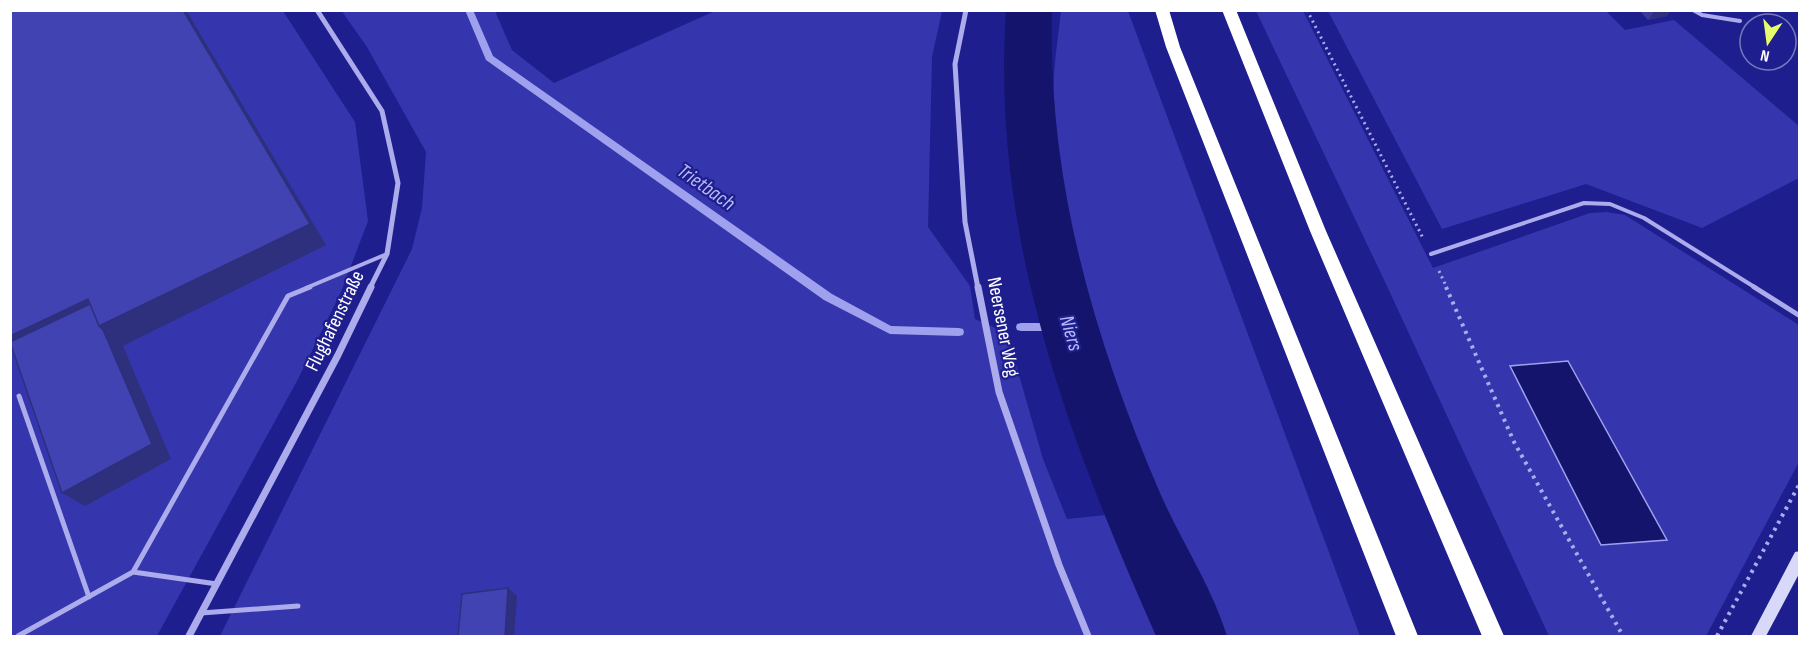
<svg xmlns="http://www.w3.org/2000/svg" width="1810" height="647" viewBox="0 0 1810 647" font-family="'Sofia Sans Condensed',sans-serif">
	<rect width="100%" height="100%" fill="#1e1e8e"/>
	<path fill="#3536ad" d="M341 10 495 11 512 50 554 83 715 11H942L932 57 928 227 970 286 975 319 1007 333 1043 459 1067 519 1116 514 1177 636H220L412 249 422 208 426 152 367 47Z
		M10 11H283L355 122 368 221 341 292 297 381 157 636H11Z
		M1061 11H1128L1360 636H1213C1140 472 1066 283 1054 101 1052 72 1058 40 1061 11Z
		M1256 11H1303L1433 268 1590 213 1607 212 1625 215 1799 325V462L1706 636H1549L1386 284Z
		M1328 11H1606L1625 30 1674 20 1799 126V178L1702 228 1586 184 1442 229Z"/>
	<path fill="#15146c" stroke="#9fa1ee" stroke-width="1.5" d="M1568 361 1667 540 1601 545 1510 366Z"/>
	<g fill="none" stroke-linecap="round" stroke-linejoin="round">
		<path fill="#9fa1ee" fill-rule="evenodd" d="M465 10H473L493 56 832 294 891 326 959 328 963 329 964 332 963 335 959 336 890 334 824 300 486 60Z
			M1021 323H1067L1071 324 1072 327 1071 330 1067 331H1021L1017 330 1016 327 1017 324Z"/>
		<path fill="#15146c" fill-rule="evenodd" d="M1006 10H1052C1047 179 1094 339 1160 493 1181 541 1212 587 1227 636H1156C1067 435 991 235 1006 10Z"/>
		<path stroke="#acaced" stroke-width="3" stroke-dasharray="2 4" stroke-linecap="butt" d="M1307 10 1424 240
			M1439 271 1447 288"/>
		<path stroke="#acaced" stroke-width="4" stroke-dasharray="3 5" stroke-linecap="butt" d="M1446 287 1514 442 1623 636
			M1717 636 1800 483"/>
		<path stroke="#acaced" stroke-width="4" d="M1693 10 1702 15 1740 21
			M1431 254 1584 203 1610 204 1644 218 1756 288
			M306 288 387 254"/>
		<path stroke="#acaced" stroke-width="5" d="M1754 287 1800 316
			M19 396 89 597
			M217 584 133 572 288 296 310 287
			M201 613 298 606
			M18 636 133 572"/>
		<path stroke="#acaced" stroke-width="5" d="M317 10 382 111 398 183 387 254 370 288
			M966 10 955 64 965 222 978 288"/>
		<path stroke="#acaced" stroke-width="7" d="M978 287 999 392 1059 565 1088 636
			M189 636 338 355 371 287"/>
		<path fill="#d8d8f9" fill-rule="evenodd" d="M1800 551V572L1766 636H1751L1795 552Z"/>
		<path fill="#fff" fill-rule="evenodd" d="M1155 10H1169L1180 47 1418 636H1396L1166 47Z
			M1222 10H1236L1326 231 1504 636H1482L1310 231Z"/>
	</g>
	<path fill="#393a9a" d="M1639 10H1671L1667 16 1648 20Z"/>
	<path fill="#2e2f7d" d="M183 10H186L326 245 123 346 171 459 85 506 62 493 10 342V336L88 299Z
		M1664 10H1671L1667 16 1648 20 1654 12Z
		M508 588 517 596 514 636H505Z"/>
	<path fill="#4243b3" stroke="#2e2f7d" stroke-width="1.5" d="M10 10H183L310 224 99 326 88 299 10 336Z
		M1652 10H1664L1654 12Z
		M90 304 99 326 103 330 152 444 62 493 10 342Z
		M508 588 505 636H458L462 594Z"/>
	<g text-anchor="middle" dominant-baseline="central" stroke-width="4.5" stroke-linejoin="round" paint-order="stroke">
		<g font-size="20" fill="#fff" stroke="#1e1e8e">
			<text transform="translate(335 321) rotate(-64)">Flughafenstraße</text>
			<text transform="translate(1003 327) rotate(79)">Neersener Weg</text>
		</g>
		<g font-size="21" font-style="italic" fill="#b8b9f4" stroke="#1e1e8e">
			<text transform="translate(706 187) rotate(35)">Trietbach</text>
			<text transform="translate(1071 333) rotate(73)">Niers</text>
		</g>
	</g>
	<rect width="1810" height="647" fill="none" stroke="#ffffff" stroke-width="24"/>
	<g transform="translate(1768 42) rotate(193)"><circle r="28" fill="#1e1e8e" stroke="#7878bb" stroke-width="1.5"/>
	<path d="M0-4.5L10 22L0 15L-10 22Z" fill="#e6fc6b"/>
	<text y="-9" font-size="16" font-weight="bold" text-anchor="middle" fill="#ffffff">N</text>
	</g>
</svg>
